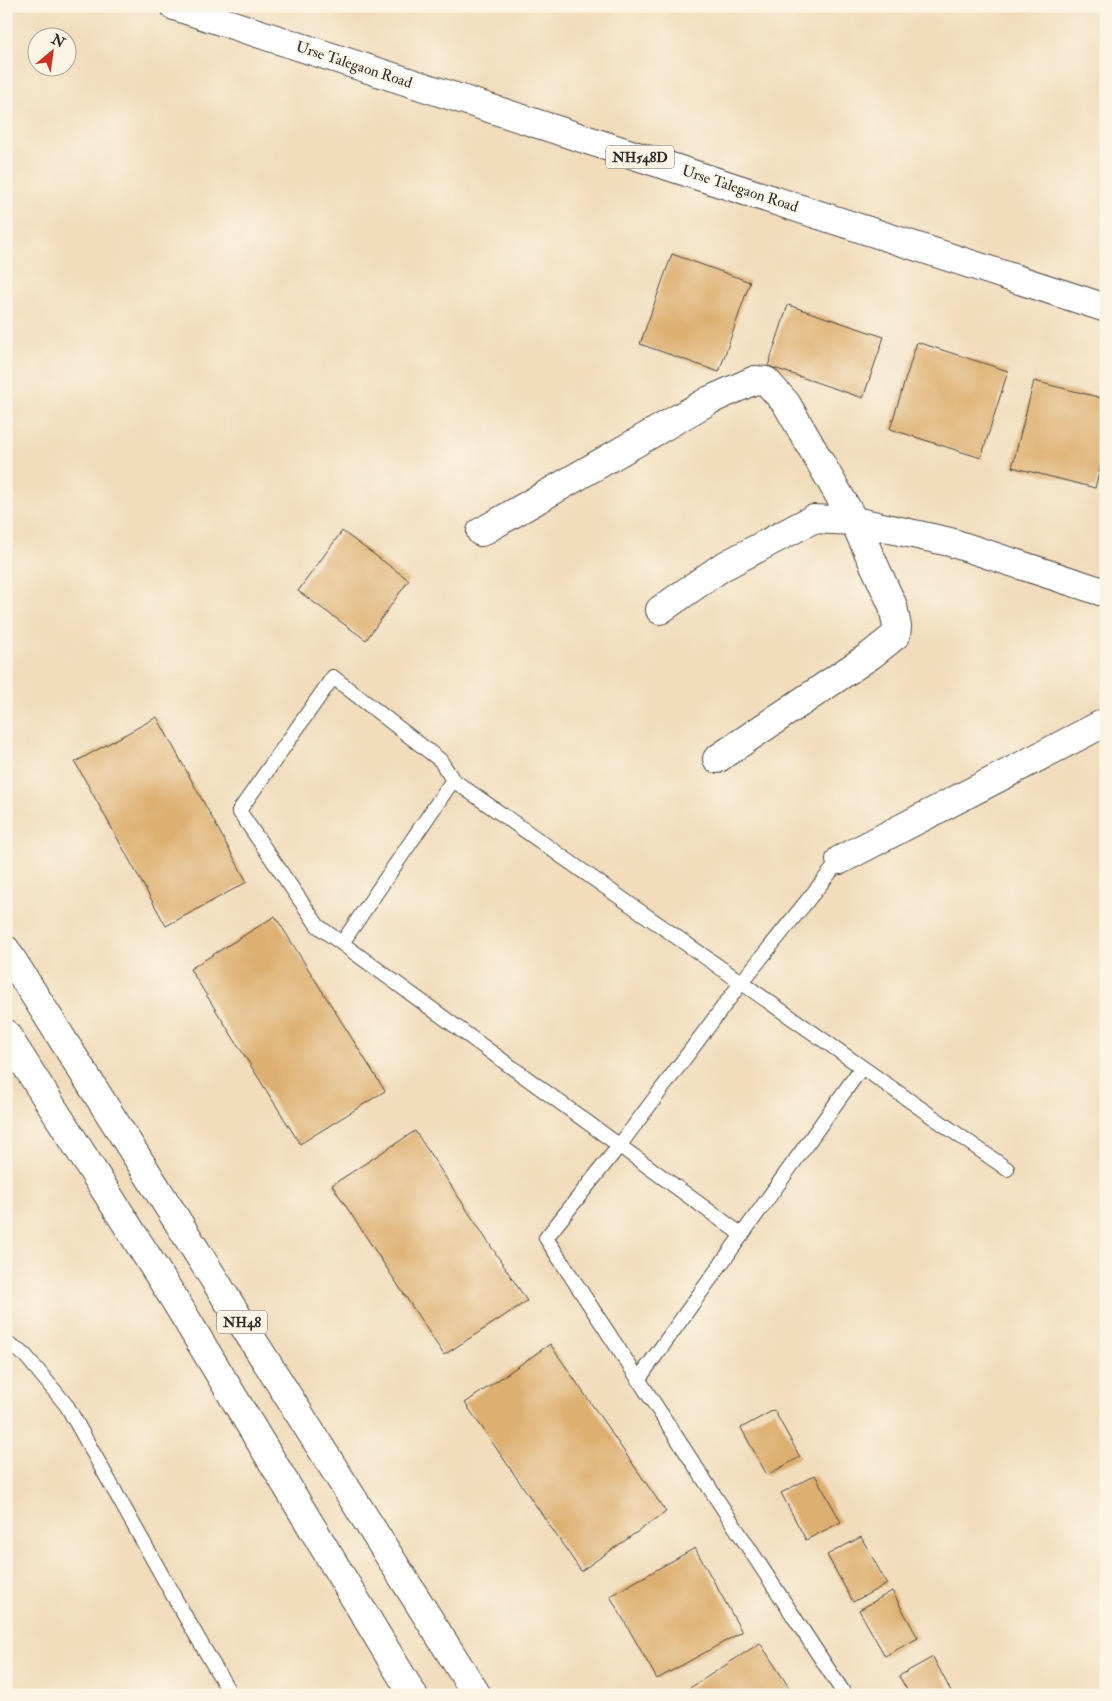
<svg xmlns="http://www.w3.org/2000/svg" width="1112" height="1701" viewBox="0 0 1112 1701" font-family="'IM FELL Double Pica',serif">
	<rect width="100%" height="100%" fill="#fcf5e5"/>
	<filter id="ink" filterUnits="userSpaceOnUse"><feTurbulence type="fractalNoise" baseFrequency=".02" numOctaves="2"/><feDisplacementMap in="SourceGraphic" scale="10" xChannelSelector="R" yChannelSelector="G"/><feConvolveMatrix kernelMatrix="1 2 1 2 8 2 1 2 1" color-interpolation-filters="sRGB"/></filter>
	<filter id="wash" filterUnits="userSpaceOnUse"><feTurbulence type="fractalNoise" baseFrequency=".0096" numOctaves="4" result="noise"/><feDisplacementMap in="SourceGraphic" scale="20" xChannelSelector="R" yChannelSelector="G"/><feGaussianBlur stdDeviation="1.12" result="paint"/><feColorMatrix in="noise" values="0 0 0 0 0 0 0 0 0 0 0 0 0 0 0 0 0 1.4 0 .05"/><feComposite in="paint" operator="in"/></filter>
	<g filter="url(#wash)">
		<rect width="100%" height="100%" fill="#f1dcbb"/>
		<g id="blocks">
			<path fill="#ddaf6f" d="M672 254 750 282 719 372 640 344Z
				M788 305 884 337 863 398 768 366Z
				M917 342 1008 371 981 458 890 429Z
				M1034 381 1106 399V445L1095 488 1012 467Z
				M342 531 409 580 366 640 298 591Z
				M157 717 247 882 166 926 75 762Z
				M275 916 385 1091 300 1144 190 969Z
				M415 1131 527 1301 444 1355 332 1185Z
				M550 1344 666 1512 581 1571 465 1403Z
				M774 1410 800 1457 767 1475 741 1428Z
				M815 1475 841 1522 806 1540 781 1493Z
				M861 1537 887 1584 853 1602 827 1555Z
				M695 1548 742 1632 657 1679 610 1596Z
				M892 1591 918 1638 885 1656 859 1610Z
				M760 1643 794 1695H679Z
				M933 1657 953 1695H910L899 1676Z"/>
		</g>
	</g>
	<g filter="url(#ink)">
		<use href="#blocks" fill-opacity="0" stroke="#494641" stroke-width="1"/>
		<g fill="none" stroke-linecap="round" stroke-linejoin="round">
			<defs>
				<path id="service" d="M840 860 741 983 619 1146 546 1238 845 1695
					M342 943 453 780
					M742 1235 318 926 239 811 333 677 440 760 453 780 1007 1169
					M6 1343 25 1355 67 1406 178 1604 231 1695
					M638 1380 862 1067"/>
				<path id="minor" d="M481 532 710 400 755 380 766 381 786 403 854 521 893 606 897 627 896 635 871 655 717 759
					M660 610 722 567 813 519 854 521 950 542 1106 593
					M840 860 1106 722"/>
				<path id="trunk" d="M174 6 1106 308
					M6 950 477 1695
					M6 1034 176 1302 413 1695"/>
			</defs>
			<use href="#service" stroke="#494641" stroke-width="16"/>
			<use href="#minor" stroke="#494641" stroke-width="30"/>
			<use href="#trunk" stroke="#494641" stroke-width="30"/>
			<use href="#service" stroke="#fff" stroke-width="14"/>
			<use href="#minor" stroke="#fff" stroke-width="28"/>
			<use href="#trunk" stroke="#fff" stroke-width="28"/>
		</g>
	</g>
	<g text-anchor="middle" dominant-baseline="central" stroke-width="4" stroke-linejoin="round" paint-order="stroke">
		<g fill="#fcf5e5" stroke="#6a6863" stroke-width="1">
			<rect x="606" y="145.5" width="68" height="23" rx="4"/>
			<rect x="217" y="1310.5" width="50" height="23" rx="4"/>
		</g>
		<g font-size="14" font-weight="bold" fill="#2b2b2b">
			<text x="640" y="157">NH548D</text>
			<text x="242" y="1322">NH48</text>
		</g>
		<g font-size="15" fill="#2b2b2b" stroke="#fcf5e5">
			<text transform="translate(354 65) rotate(18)">Urse Talegaon Road</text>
			<text transform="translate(740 189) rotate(18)">Urse Talegaon Road</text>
		</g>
	</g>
	<rect width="1112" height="1701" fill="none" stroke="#fcf5e5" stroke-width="25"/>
	<g transform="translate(52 52) rotate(29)"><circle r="24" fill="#fcf5e5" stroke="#a8a49b"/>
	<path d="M0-4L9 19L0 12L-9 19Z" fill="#c8321e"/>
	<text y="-8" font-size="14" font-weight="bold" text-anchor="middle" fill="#2b2b2b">N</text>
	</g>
</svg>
